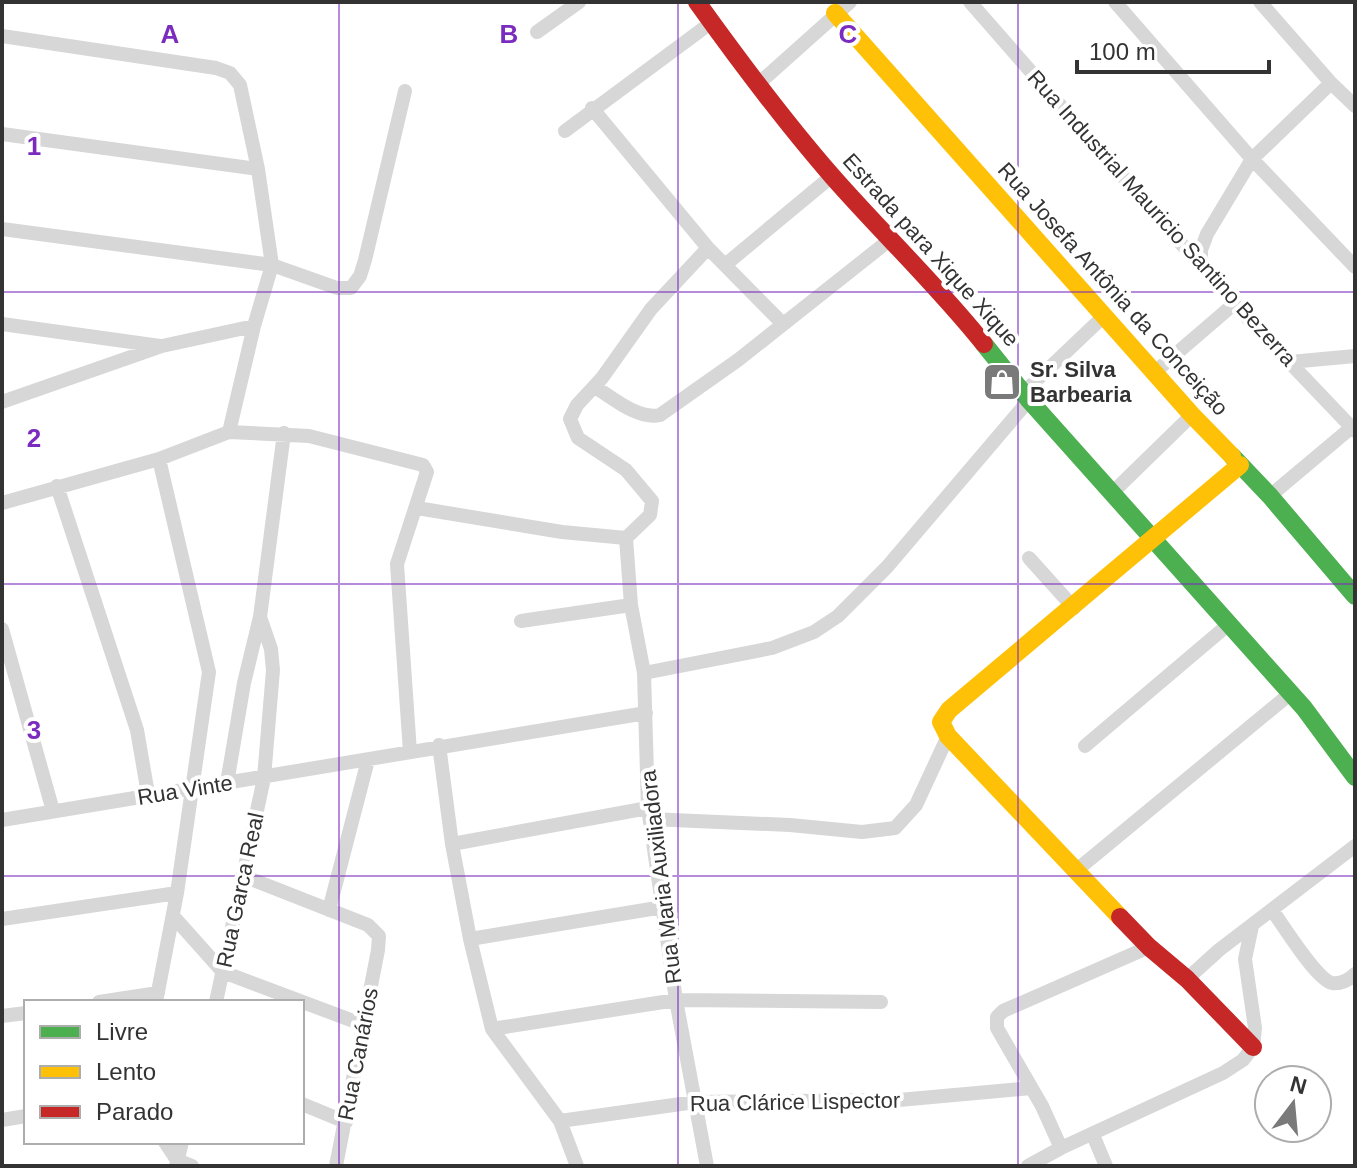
<svg xmlns="http://www.w3.org/2000/svg" width="1357" height="1168" viewBox="0 0 1357 1168" font-family="Arial,sans-serif">
	<rect width="100%" height="100%" fill="#fff"/>
	<g fill="none" stroke-linecap="round" stroke-linejoin="round">
		<path stroke="#d7d7d7" stroke-width="14" d="M970 2 1234 304 1355 431
			M1115 2 1252 159 1355 267
			M1260 2 1331 83 1355 106
			M537 32 579 2
			M2 36 216 68 230 73 240 85 258 169 272 265 254 326 229 432
			M757 85 850 2
			M592 108 708 248 783 324
			M565 131 712 22
			M2 134 258 169
			M2 229 272 265 337 288H351L360 276 365 260 405 91
			M725 265 832 176
			M1201 266V250L1207 234 1252 159 1331 83
			M2 324 160 346
			M1290 362 1355 356
			M1156 371 1234 304
			M595 387C613 398 638 420 660 415L738 360 892 238
			M1023 393 1105 315
			M2 402 162 346 254 326
			M57 486 137 730 148 794
			M1112 493 1192 415
			M1270 496 1352 427
			M2 503 159 459 229 432 309 436 423 465 427 472 397 564 410 752
			M417 508 562 532 626 538
			M626 538 631 605 644 673 648 808 676 1000 707 1166
			M626 538 650 515 652 501 626 470 578 438 570 419 577 405 602 378 651 309 708 248
			M1029 558 1074 608
			M521 621 631 605
			M2 629 53 811
			M644 673 772 648 814 632 838 616 887 567 1029 400
			M439 745 452 844 470 939 492 1029 560 1121 577 1166
			M1085 746 1229 624
			M227 783 244 683 260 617 284 433
			M650 819 790 825 862 832 895 828 916 805 948 736
			M2 820 646 713
			M452 844 648 808
			M1078 869 1291 693
			M243 876 368 925 379 936 378 950 336 1166
			M329 910 368 760
			M1272 910C1283 925 1316 979 1332 983 1341 984 1349 980 1355 974
			M173 916 223 972 364 1025
			M2 919 177 893
			M470 939 663 907
			M1187 979 1219 950 1355 846
			M99 1002 158 993
			M156 1002 177 893 209 672 159 459
			M216 1002 264 778 273 670 271 649 260 617
			M2 1016 26 1013
			M492 1029 676 1000 881 1002
			M302 1104 346 1122
			M2 1120 26 1116
			M560 1121 695 1102 899 1100 1031 1088
			M1093 1135 1106 1166
			M165 1142 177 1160
			M1061 1148 1042 1106 997 1028V1017L1003 1011 1149 947
			M177 1160 192 1166
			M176 1166 182 1142
			M1028 1166 1061 1148 1223 1073 1243 1060 1253 1047 1255 1028 1245 959 1252 926"/>
		<path stroke="#4caf50" stroke-width="18" d="M984 344 1029 400 1304 708 1355 777
			M1232 456 1270 496 1355 596"/>
		<path stroke="#ffc107" stroke-width="18" d="M835 13 1192 415 1232 456
			M1120 917 948 736 941 722 949 710 1240 465"/>
		<path stroke="#c62828" stroke-width="18" d="M697 2C740 62 784 121 832 176 882 233 937 285 984 344
			M1120 917 1149 947 1187 979 1253 1047"/>
	</g>
	<path fill="none" stroke="#7b2cbf" stroke-width="2" stroke-opacity="0.55" d="M339 2V1166M678 2V1166M1018 2V1166M2 292H1355M2 584H1355M2 876H1355"/>
	<defs>
		<symbol id="shop-square" viewBox="-11 -11 22 22"><rect x="-9" y="-9" width="18" height="18" rx="4" fill="#7a7a7a" stroke="#fff"/><path d="M-5-2.5h2.3a2.7 3.5 0 0 1 5.4 0H5L5.5 6h-11ZM-1.5-2.5h3a1.5 2.3 0 0 0-3 0Z" fill="#fff"/></symbol>
	</defs>
	<g fill-rule="evenodd">
		<use href="#shop-square" x="980" y="360" width="44" height="44"/>
	</g>
	<g text-anchor="middle" dominant-baseline="central" stroke-width="8" stroke-linejoin="round" paint-order="stroke">
		<g font-size="22" fill="#333" stroke="#fff">
			<text transform="translate(1162 218) rotate(48)">Rua Industrial Mauricio Santino Bezerra</text>
			<text transform="translate(931 250) rotate(48)">Estrada para Xique Xique</text>
			<text transform="translate(1113 289) rotate(48)">Rua Josefa Antônia da Conceição</text>
			<text transform="translate(185 790) rotate(-9)">Rua Vinte</text>
			<text transform="translate(661 877) rotate(-97)">Rua Maria Auxiliadora</text>
			<text transform="translate(240 890) rotate(-78)">Rua Garca Real</text>
			<text transform="translate(358 1054) rotate(-79)">Rua Canários</text>
			<text transform="translate(795 1102) rotate(-1)">Rua Clárice Lispector</text>
		</g>
		<g font-size="22" font-weight="bold" fill="#333" stroke="#fff" text-anchor="start">
			<text x="1030" y="369">Sr. Silva<tspan x="1030" dy="25">Barbearia</tspan></text>
		</g>
	</g>
	<g font-size="26" text-anchor="middle" font-weight="bold" fill="#7b2cbf" stroke="#fff" stroke-width="8" stroke-linejoin="round" paint-order="stroke">
		<text x="170" y="43">A</text>
		<text x="509" y="43">B</text>
		<text x="848" y="43">C</text>
		<text x="34" y="155">1</text>
		<text x="34" y="447">2</text>
		<text x="34" y="739">3</text>
	</g>
	<rect width="1357" height="1168" fill="none" stroke="#333333" stroke-width="8"/>
	<rect x="24" y="1000" width="280" height="144" fill="#ffffff" stroke="#adadad" stroke-width="2"/>
	<rect x="40" y="1026" width="40" height="12" fill="#4caf50" stroke="#adadad" stroke-width="2"/>
	<text x="96" y="1040" font-size="24" fill="#333333">Livre</text>
	<rect x="40" y="1066" width="40" height="12" fill="#ffc107" stroke="#adadad" stroke-width="2"/>
	<text x="96" y="1080" font-size="24" fill="#333333">Lento</text>
	<rect x="40" y="1106" width="40" height="12" fill="#c62828" stroke="#adadad" stroke-width="2"/>
	<text x="96" y="1120" font-size="24" fill="#333333">Parado</text>
	<g transform="translate(1293 1104) rotate(16)"><circle r="38" fill="#ffffff" stroke="#adadad" stroke-width="2"/>
	<path d="M0-6L14 30L0 20L-14 30Z" fill="#7a7a7a"/>
	<text y="-12" font-size="22" font-weight="bold" text-anchor="middle" fill="#333333">N</text>
	</g>
	<path d="M1077 60v12h192v-12" fill="none" stroke="#333333" stroke-width="4"/>
	<text x="1089" y="60" font-size="24" fill="#333333" stroke="#ffffff" stroke-width="6" paint-order="stroke">100 m</text>
</svg>
